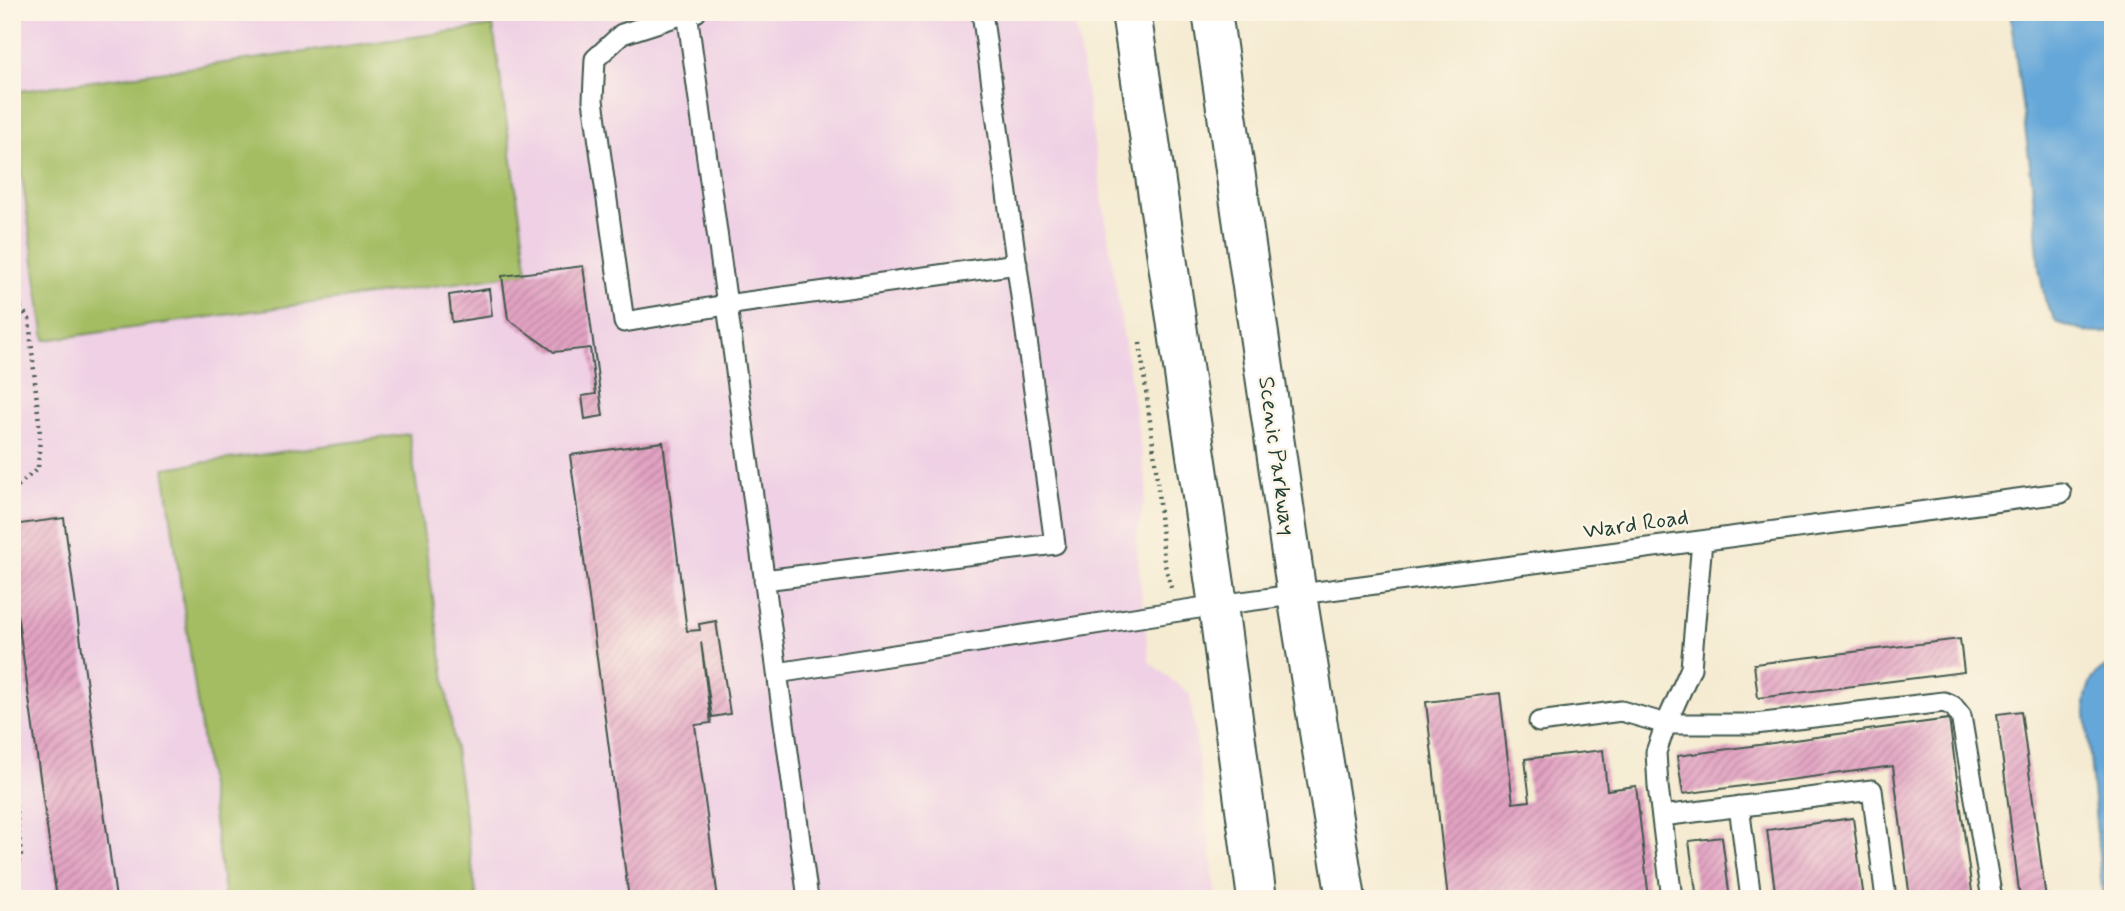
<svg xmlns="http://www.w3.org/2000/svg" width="2125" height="911" viewBox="0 0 2125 911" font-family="Mynerve,sans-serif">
	<defs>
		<pattern id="building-hatch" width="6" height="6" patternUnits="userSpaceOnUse" patternTransform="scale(1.75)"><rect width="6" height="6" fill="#e3a3c3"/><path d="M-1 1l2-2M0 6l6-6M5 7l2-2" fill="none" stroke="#b7869f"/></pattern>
	</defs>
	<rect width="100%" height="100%" fill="#fcf5e5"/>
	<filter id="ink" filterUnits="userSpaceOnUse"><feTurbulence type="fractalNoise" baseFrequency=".0143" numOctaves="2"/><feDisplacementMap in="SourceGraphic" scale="14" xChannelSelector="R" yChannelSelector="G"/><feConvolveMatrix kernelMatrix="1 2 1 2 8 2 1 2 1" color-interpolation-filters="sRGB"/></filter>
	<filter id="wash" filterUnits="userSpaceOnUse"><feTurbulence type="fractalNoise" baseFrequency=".00686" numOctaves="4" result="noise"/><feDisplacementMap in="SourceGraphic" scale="28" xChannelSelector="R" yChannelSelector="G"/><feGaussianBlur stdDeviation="1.57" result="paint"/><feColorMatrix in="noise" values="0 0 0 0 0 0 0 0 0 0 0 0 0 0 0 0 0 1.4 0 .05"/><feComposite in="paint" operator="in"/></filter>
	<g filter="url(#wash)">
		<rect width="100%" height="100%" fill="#f5ebd2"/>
		<path fill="#efd0e5" d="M12 12H1074L1147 488 1136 540 1149 662 1190 694 1217 899H12Z"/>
		<path fill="#a4bd63" stroke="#627d4c" stroke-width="2" d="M493 26 528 273 45 340 12 106V92Z
			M409 434 477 899H225L164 468Z"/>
		<path fill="#65a7d9" stroke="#427286" stroke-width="2" d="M2010 12H2113V331C2095 337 2073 328 2056 322L2045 300 2039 268 2032 181Z
			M2113 663V899H2103L2085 703C2088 682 2093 673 2113 663Z"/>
		<g id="blocks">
			<path fill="url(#building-hatch)" d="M583 266 603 416 585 419 582 396 596 394 590 348 554 352 508 319 502 276Z
				M489 289 492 316 452 322 449 295Z
				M663 442 687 631 700 630 699 624 716 621 730 714 712 717 701 642 711 723 695 725 718 899H629L570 455Z
				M64 518 116 899H57L12 577V525Z
				M1960 639 1964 672 1758 698 1754 664Z
				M1500 693 1513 803 1530 801 1525 759 1603 750 1607 790 1636 786 1649 899H1448L1426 702Z
				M2021 711 2046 899H2020L1997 714Z
				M1949 719 1973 899H1910L1893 766 1683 794 1677 756Z
				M1853 818 1864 899H1776L1767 830Z
				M1722 837 1730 899H1697L1689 841Z"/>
		</g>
	</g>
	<g filter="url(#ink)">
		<use href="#blocks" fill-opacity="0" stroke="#3f574c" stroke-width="2"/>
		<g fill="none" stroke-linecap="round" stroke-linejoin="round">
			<defs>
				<path id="service" d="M687 12 808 899
					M696 12 687 13 622 34 595 59 593 100 624 322 726 305 1017 264
					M764 580 1055 544 982 12
					M777 673 1218 605 2061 493
					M1539 722 1621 711 1666 724H1755L1944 702 1953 706 1961 716 1992 899
					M1739 806 1751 899
					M1662 816 1872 790 1886 899
					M1672 899 1658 786 1656 752 1666 724 1691 668 1702 541"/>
				<path id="tertiary" d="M1131 12 1218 605 1257 899
					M1212 12 1297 595 1346 899"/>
			</defs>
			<use href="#service" stroke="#3f574c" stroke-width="23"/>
			<use href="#tertiary" stroke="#3f574c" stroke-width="42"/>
			<path stroke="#3f574c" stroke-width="4.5" stroke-dasharray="2 5" stroke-linecap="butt" d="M12 296 29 319 40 434 38 468 12 491
				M1140 343 1156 468 1164 561 1171 588
				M12 777 21 854 12 885"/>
			<use href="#service" stroke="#fff" stroke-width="19"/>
			<use href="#tertiary" stroke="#fff" stroke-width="38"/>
		</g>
	</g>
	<g text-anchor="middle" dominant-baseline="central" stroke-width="5" stroke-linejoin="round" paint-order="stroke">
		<g font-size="23" fill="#1f3d34" stroke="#fcf5e5">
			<text transform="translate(1276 456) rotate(82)">Scenic Parkway</text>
			<text transform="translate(1636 525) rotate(-8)">Ward Road</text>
		</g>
	</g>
	<rect width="2125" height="911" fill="none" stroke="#fcf5e5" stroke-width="42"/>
</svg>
